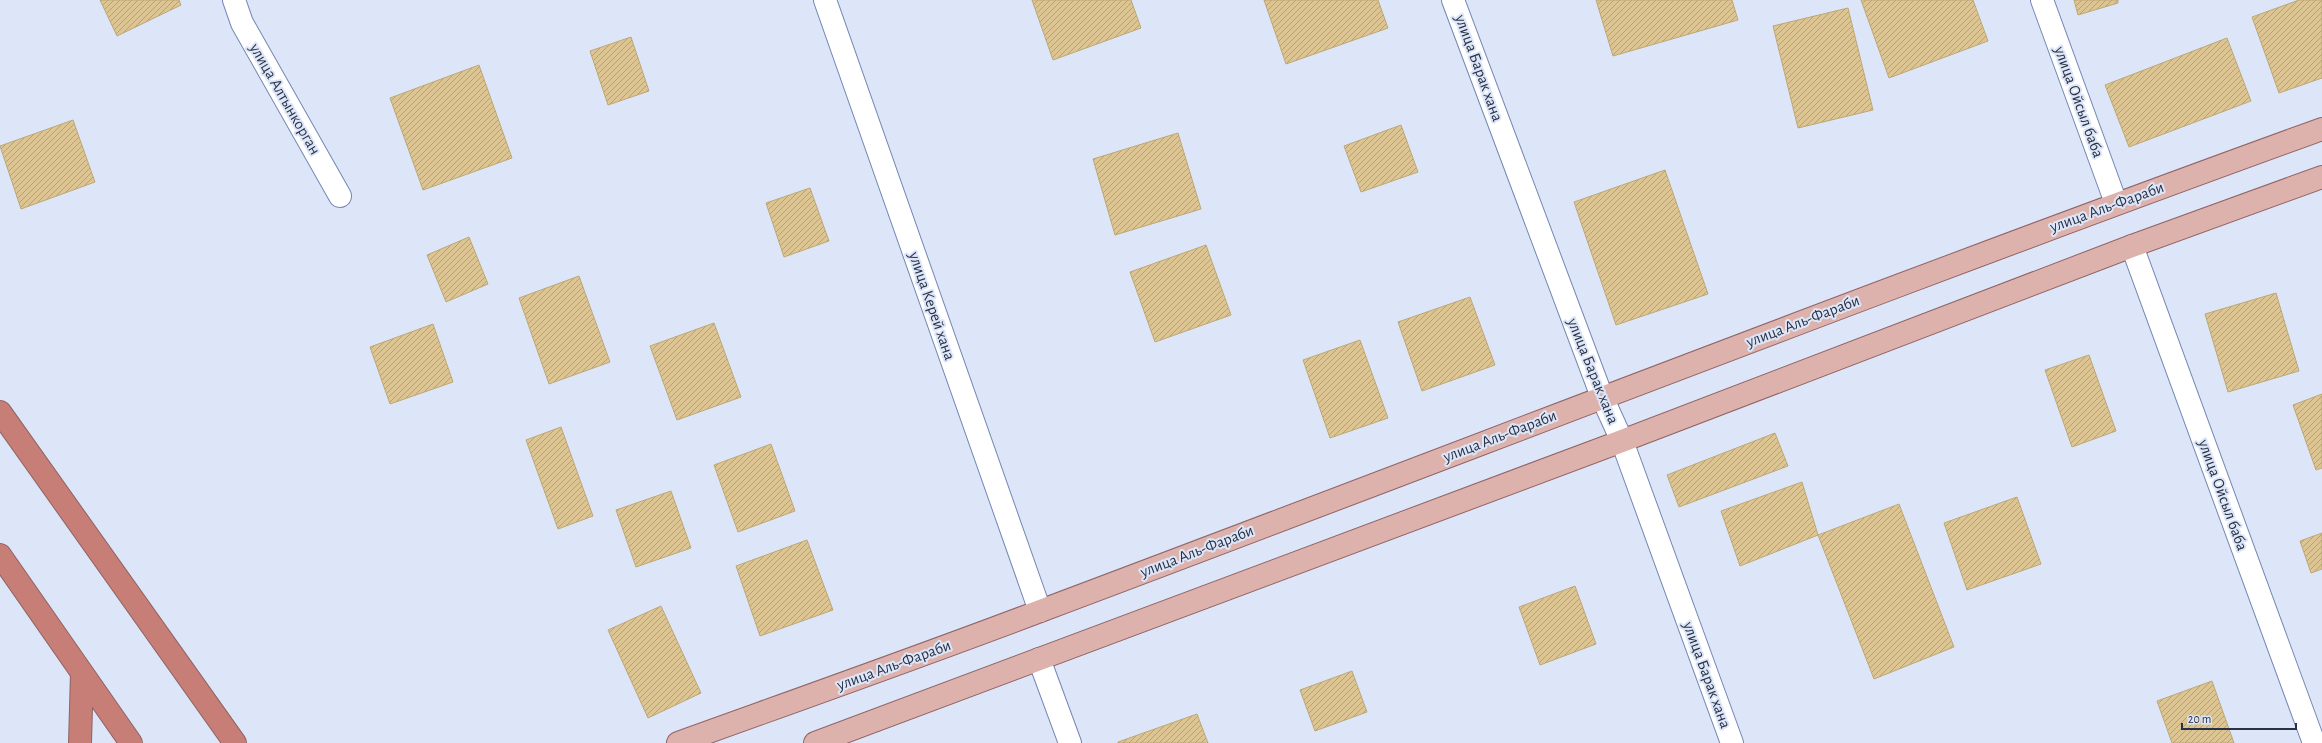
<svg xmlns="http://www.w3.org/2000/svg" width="2322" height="743" viewBox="0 0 2322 743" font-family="'Alegreya Sans',sans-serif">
	<defs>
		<pattern id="building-hatch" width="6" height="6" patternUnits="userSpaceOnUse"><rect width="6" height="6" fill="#dcc592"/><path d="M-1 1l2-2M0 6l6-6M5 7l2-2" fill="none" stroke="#b2a179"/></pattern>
	</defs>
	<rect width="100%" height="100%" fill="#dde6f9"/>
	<path fill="url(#building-hatch)" stroke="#bda775" d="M100 0H179L181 5 117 36Z
		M1032 0H1131L1141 28 1053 60Z
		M1264 0H1378L1388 28 1286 64Z
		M1596 0H1732L1738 20 1613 56Z
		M1861 0H1973L1988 41 1889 78Z
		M2074 0H2118V3L2078 15Z
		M2299 0H2322V78L2279 93 2252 17Z
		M1848 8 1873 110 1798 128 1773 26Z
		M631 37 649 91 608 105 590 51Z
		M2227 38 2251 101 2129 147 2105 85Z
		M479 65 512 158 423 190 390 98Z
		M73 120 95 182 21 209 0 146Z
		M1401 125 1418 172 1361 192 1344 146Z
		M1178 133 1201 209 1115 235 1093 159Z
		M1665 170 1708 294 1616 325 1574 202Z
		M810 188 829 241 784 257 766 203Z
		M469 237 488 284 446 302 427 255Z
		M1206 245 1231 315 1155 342 1130 272Z
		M579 276 610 362 549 384 519 298Z
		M2276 293 2299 371 2228 392 2205 314Z
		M1470 297 1495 365 1422 391 1398 322Z
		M714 323 741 397 677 420 650 346Z
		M433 324 453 382 390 404 370 347Z
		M1360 340 1388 418 1330 438 1303 360Z
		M2089 355 2116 431 2072 447 2045 370Z
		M2322 394V468L2316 470 2293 405Z
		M561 427 593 516 558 529 526 440Z
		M1775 433 1788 466 1679 507 1667 475Z
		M771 444 795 511 738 532 714 465Z
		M1802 482 1818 535 1740 566 1721 511Z
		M671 491 691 548 636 567 616 510Z
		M2017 497 2041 564 1967 590 1944 523Z
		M1899 504 1954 647 1874 679 1818 535Z
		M2322 533V569L2311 573 2300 541Z
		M807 540 833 610 760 636 736 566Z
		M1575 586 1596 644 1540 665 1519 607Z
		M661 606 701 693 648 718 608 630Z
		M1352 671 1367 712 1315 731 1300 690Z
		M2212 681 2234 743H2172L2157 701Z
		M1197 714 1208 743H1118V742Z"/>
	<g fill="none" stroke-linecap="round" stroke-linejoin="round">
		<defs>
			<path id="minor" d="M234 0 242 23 340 196
				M825 0 1040 611
				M1453 0 1602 397 1622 441 1732 743
				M2042 0 2116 203
				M2132 246 2314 743
				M1039 659 1070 743"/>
			<path id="major" d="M678 743C800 699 922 656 1043 610 1469 450 1894 284 2322 129
				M815 743 1622 441 2132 246 2322 177"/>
			<path id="highway" d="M0 412 235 743
				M0 555 131 743
				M80 743 82 673"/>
		</defs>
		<use href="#minor" stroke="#7487b3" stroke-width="24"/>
		<use href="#major" stroke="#906364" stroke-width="24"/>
		<use href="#highway" stroke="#906364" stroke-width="24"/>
		<use href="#minor" stroke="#fff" stroke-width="22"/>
		<use href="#major" stroke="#ddb2ad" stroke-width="22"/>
		<use href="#highway" stroke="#c77e76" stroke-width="22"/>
	</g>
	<g text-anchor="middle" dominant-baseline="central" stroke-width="4" stroke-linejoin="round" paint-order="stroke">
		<g font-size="16" fill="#293144" stroke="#dde6f9">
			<text transform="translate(1479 68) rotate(70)">улица Барак хана</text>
			<text transform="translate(285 99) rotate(60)">улица Алтынкорган</text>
			<text transform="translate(2079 102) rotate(70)">улица Ойсыл баба</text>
			<text transform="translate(2107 207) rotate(-20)">улица Аль-Фараби</text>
			<text transform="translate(932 306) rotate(71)">улица Керей хана</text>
			<text transform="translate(1803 321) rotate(-21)">улица Аль-Фараби</text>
			<text transform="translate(1593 371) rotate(68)">улица Барак хана</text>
			<text transform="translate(1500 436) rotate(-21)">улица Аль-Фараби</text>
			<text transform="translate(2223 495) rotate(70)">улица Ойсыл баба</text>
			<text transform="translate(1197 551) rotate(-21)">улица Аль-Фараби</text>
			<text transform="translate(894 665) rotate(-20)">улица Аль-Фараби</text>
			<text transform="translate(1707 675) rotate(70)">улица Барак хана</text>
		</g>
	</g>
	<path d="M2182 723v6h114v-6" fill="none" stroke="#293144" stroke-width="2"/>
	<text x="2188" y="723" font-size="12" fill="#293144" stroke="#dde6f9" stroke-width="3" paint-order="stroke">20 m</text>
</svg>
